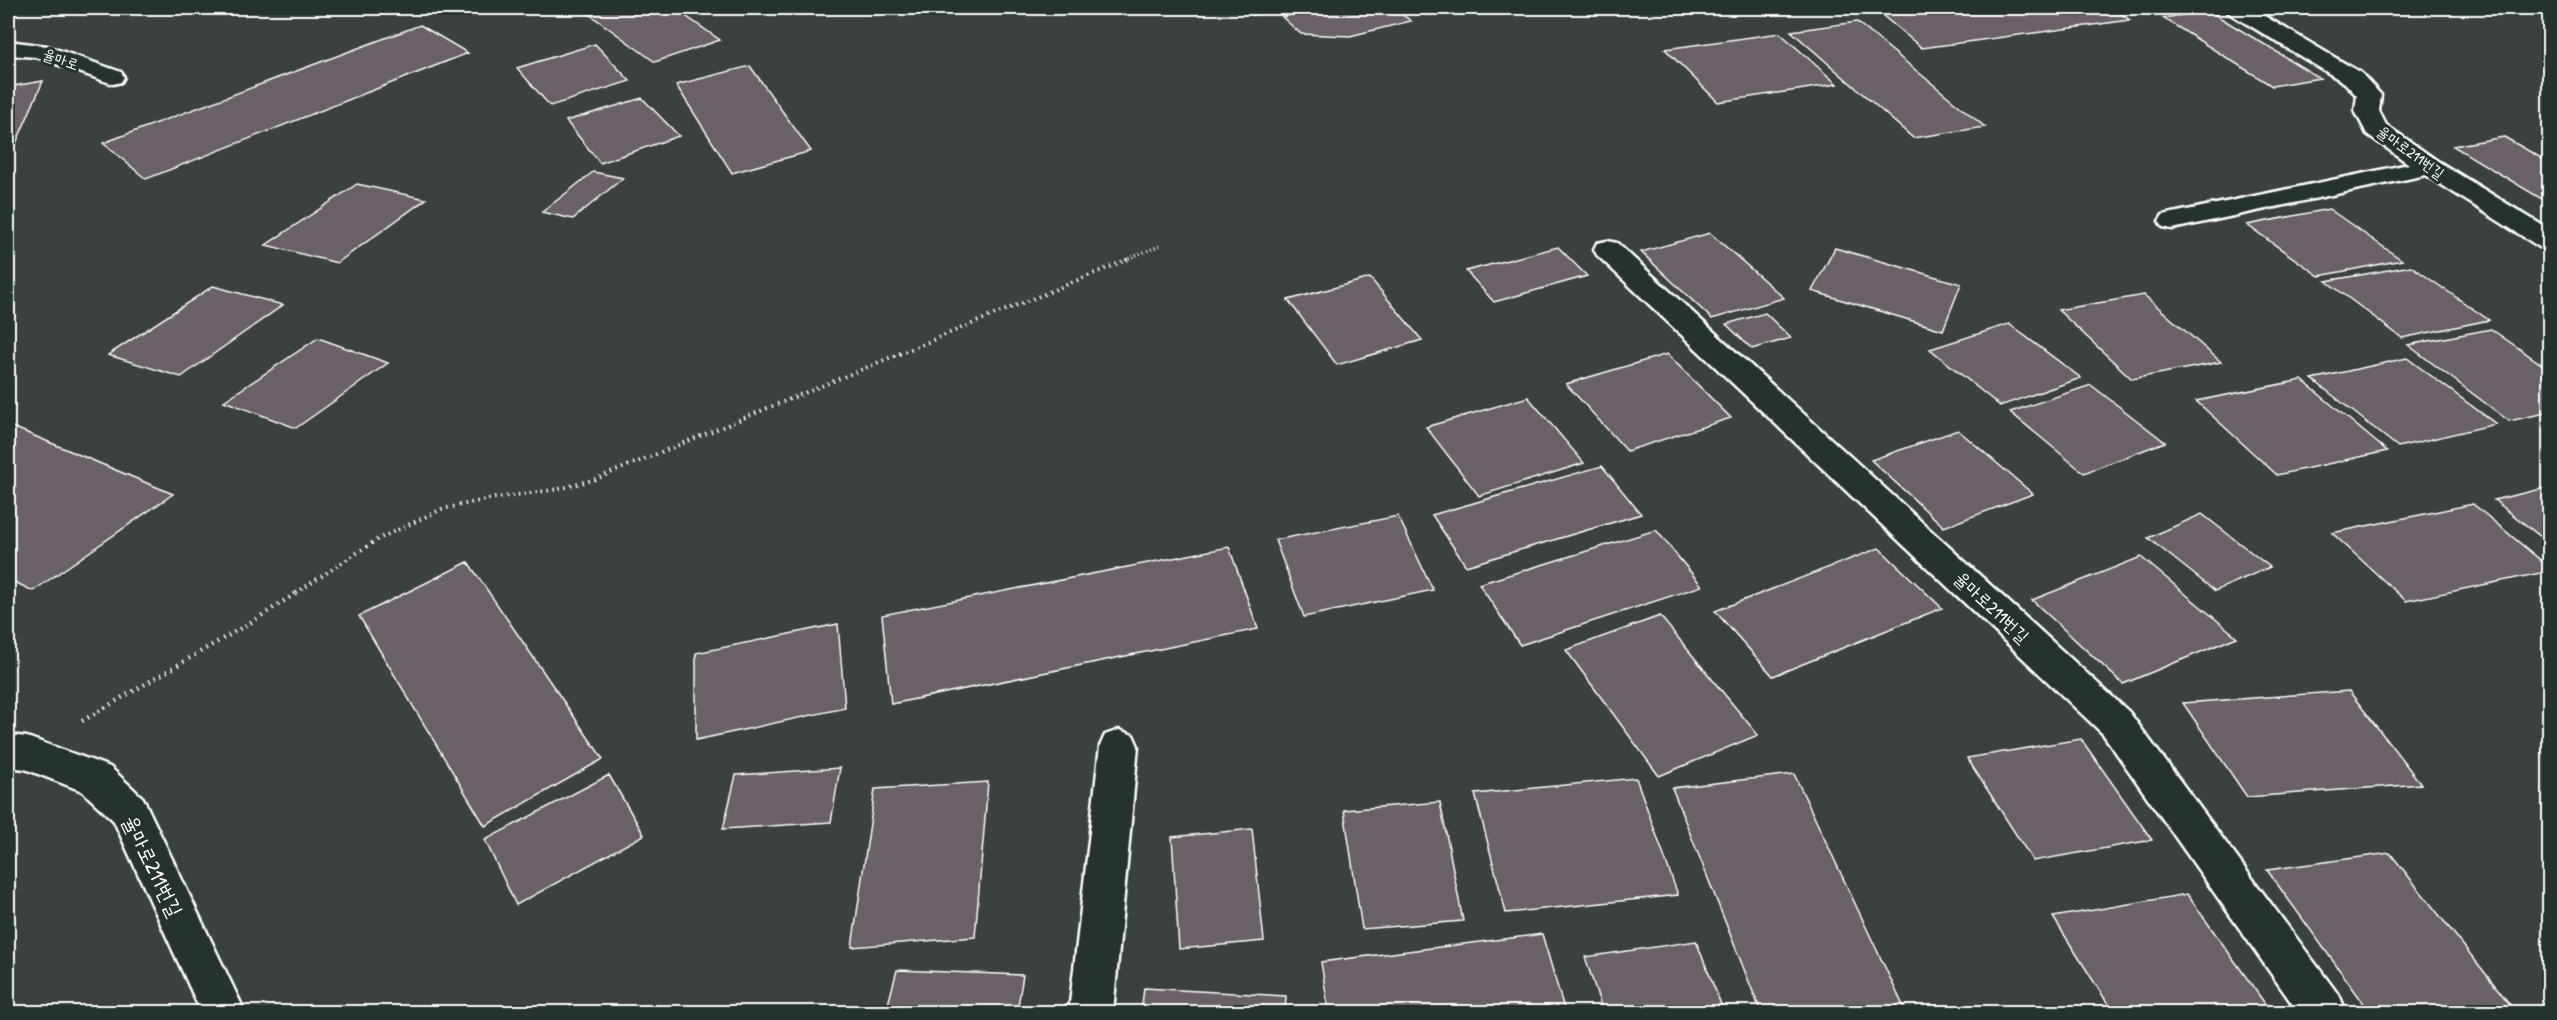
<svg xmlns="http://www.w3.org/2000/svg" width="2557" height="1020" viewBox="0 0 2557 1020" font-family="'Patrick Hand','Poor Story',sans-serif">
	<rect width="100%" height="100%" fill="#3a413f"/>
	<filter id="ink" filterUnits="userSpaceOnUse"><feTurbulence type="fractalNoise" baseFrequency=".0167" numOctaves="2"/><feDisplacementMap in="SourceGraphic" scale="12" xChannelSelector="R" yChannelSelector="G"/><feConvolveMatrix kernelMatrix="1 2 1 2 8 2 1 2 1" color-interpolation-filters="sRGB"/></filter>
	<g filter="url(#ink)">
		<path fill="#6a6168" stroke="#fff" stroke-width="1.5" d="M581 8H674L720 40 655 62Z
			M1243 8H1283L1253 15Z
			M1321 8H1393L1411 21 1350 36 1301 34 1282 17Z
			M1421 8H1460L1429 15Z
			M1937 8H2112L2130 20 1922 48 1882 15Z
			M2209 11 2320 78 2272 86 2163 18Z
			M1857 22 1985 127 1913 138 1791 31Z
			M420 25 468 53 146 179 103 143Z
			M1780 33 1837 84 1718 102 1665 49Z
			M595 44 630 81 550 106 517 68Z
			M750 66 811 151 732 173 676 85Z
			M43 81 8 162V87Z
			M642 98 679 136 600 163 566 121Z
			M2504 137 2550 163V204L2453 146Z
			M593 172 623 178 573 219 542 212Z
			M357 184 426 199 337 263 266 245Z
			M2329 209 2402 260 2319 276 2247 225Z
			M1710 233 1784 298 1712 319 1641 252Z
			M1558 247 1587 276 1494 302 1466 271Z
			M1835 248 1961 284 1943 330 1812 291Z
			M2411 266 2489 320 2402 338 2326 281Z
			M1370 278 1422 340 1337 365 1288 300Z
			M213 286 283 305 181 377 108 355Z
			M2144 295 2221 362 2132 379 2058 310Z
			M1765 313 1791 338 1752 349 1726 324Z
			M2009 324 2081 378 2000 406 1930 349Z
			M2491 329 2550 370V412L2509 421 2408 345Z
			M318 338 388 363 296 428 224 401Z
			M1667 354 1731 418 1627 451 1566 384Z
			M2407 358 2496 424 2398 447 2312 379Z
			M2302 380 2387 451 2277 475 2196 401Z
			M2091 385 2165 442 2084 473 2010 412Z
			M1528 397 1584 463 1479 496 1426 427Z
			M8 425 173 494 33 591 8 579Z
			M1958 430 2033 494 1944 527 1871 460Z
			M1602 466 1641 514 1466 566 1432 515Z
			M2550 487V544L2494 500Z
			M2473 504 2550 568V571L2406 601 2332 533Z
			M2202 514 2270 567 2215 591 2148 538Z
			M1398 516 1433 590 1304 617 1275 540Z
			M1656 530 1702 586 1520 645 1479 584Z
			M1229 547 1258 629 891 704 882 615Z
			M1879 548 1942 608 1773 676 1715 611Z
			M2141 557 2237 637 2123 684 2032 600Z
			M468 562 603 759 485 826 359 616Z
			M1660 616 1758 735 1659 776 1566 650Z
			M838 624 845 708 696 740V653Z
			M2349 691 2421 784 2247 797 2183 703Z
			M2081 739 2152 840 2033 861 1967 758Z
			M840 768 831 822 723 829 736 775Z
			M1794 774 1906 1012H1761L1672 788Z
			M609 775 644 835 516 905 485 840Z
			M1636 778 1678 895 1506 913 1475 794Z
			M988 782 975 937 852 947 875 789Z
			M1440 802 1463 921 1362 929 1344 810Z
			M1252 829 1264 941 1179 949 1172 837Z
			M2390 853 2516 1012H2370L2267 870Z
			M2187 894 2271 1012H2113L2053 917Z
			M1542 934 1565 1012H1329L1321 962Z
			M1696 941 1724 1012H1603L1585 957Z
			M897 970 1023 975 1017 1012H886Z
			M1144 988 1286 996 1285 1012H1141Z"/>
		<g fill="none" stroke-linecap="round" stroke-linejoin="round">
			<defs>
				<path id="minor" d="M2227 8H2251L2361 73 2381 95 2379 111 2386 125 2439 162 2550 230V250L2541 248 2426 175 2172 229 2163 227 2159 221 2163 215 2409 164 2367 134 2355 111 2357 96 2345 83 2229 13Z
					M8 41 47 46 121 72 124 77 121 82 113 84 36 57 8 55Z
					M1607 241 1617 243 2129 712 2340 997 2346 1012H2298L2103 734 1597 255 1594 249 1597 243Z
					M1119 730 1133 735 1138 746 1113 1012H1069L1100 746 1105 735Z
					M8 735 27 737 110 767 143 798 245 1012H201L114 821 82 791 25 769 8 767Z"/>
			</defs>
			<use href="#minor" stroke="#fff" stroke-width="5"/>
			<path stroke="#fff" stroke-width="3" stroke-dasharray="1 3" stroke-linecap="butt" d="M1125 260 1159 246"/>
			<path stroke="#fff" stroke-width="4" stroke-dasharray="1.5 4.5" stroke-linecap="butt" d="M296 593 378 539 442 509 489 499 559 489 596 479 1129 259"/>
			<path stroke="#fff" stroke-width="4.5" stroke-dasharray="1.5 5" stroke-linecap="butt" d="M82 721 253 621 298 592"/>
			<use href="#minor" fill="#26332d" fill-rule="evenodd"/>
		</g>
	</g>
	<g text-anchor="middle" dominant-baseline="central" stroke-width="6" stroke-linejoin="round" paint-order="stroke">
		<g font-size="15" fill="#fff" stroke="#26332d">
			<text transform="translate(61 59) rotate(19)">율마로</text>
			<text transform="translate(2411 152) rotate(36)">율마로211번길</text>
		</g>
		<g font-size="18" fill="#fff" stroke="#26332d">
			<text transform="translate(1992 607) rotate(43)">율마로211번길</text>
		</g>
		<g font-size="21" fill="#fff" stroke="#26332d">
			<text transform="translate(153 866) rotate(64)">율마로211번길</text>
		</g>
	</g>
	<rect width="2557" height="1020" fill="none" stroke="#26332d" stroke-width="30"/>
	<rect x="15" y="15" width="2527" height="990" fill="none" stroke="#fff" stroke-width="2" filter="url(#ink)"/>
</svg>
